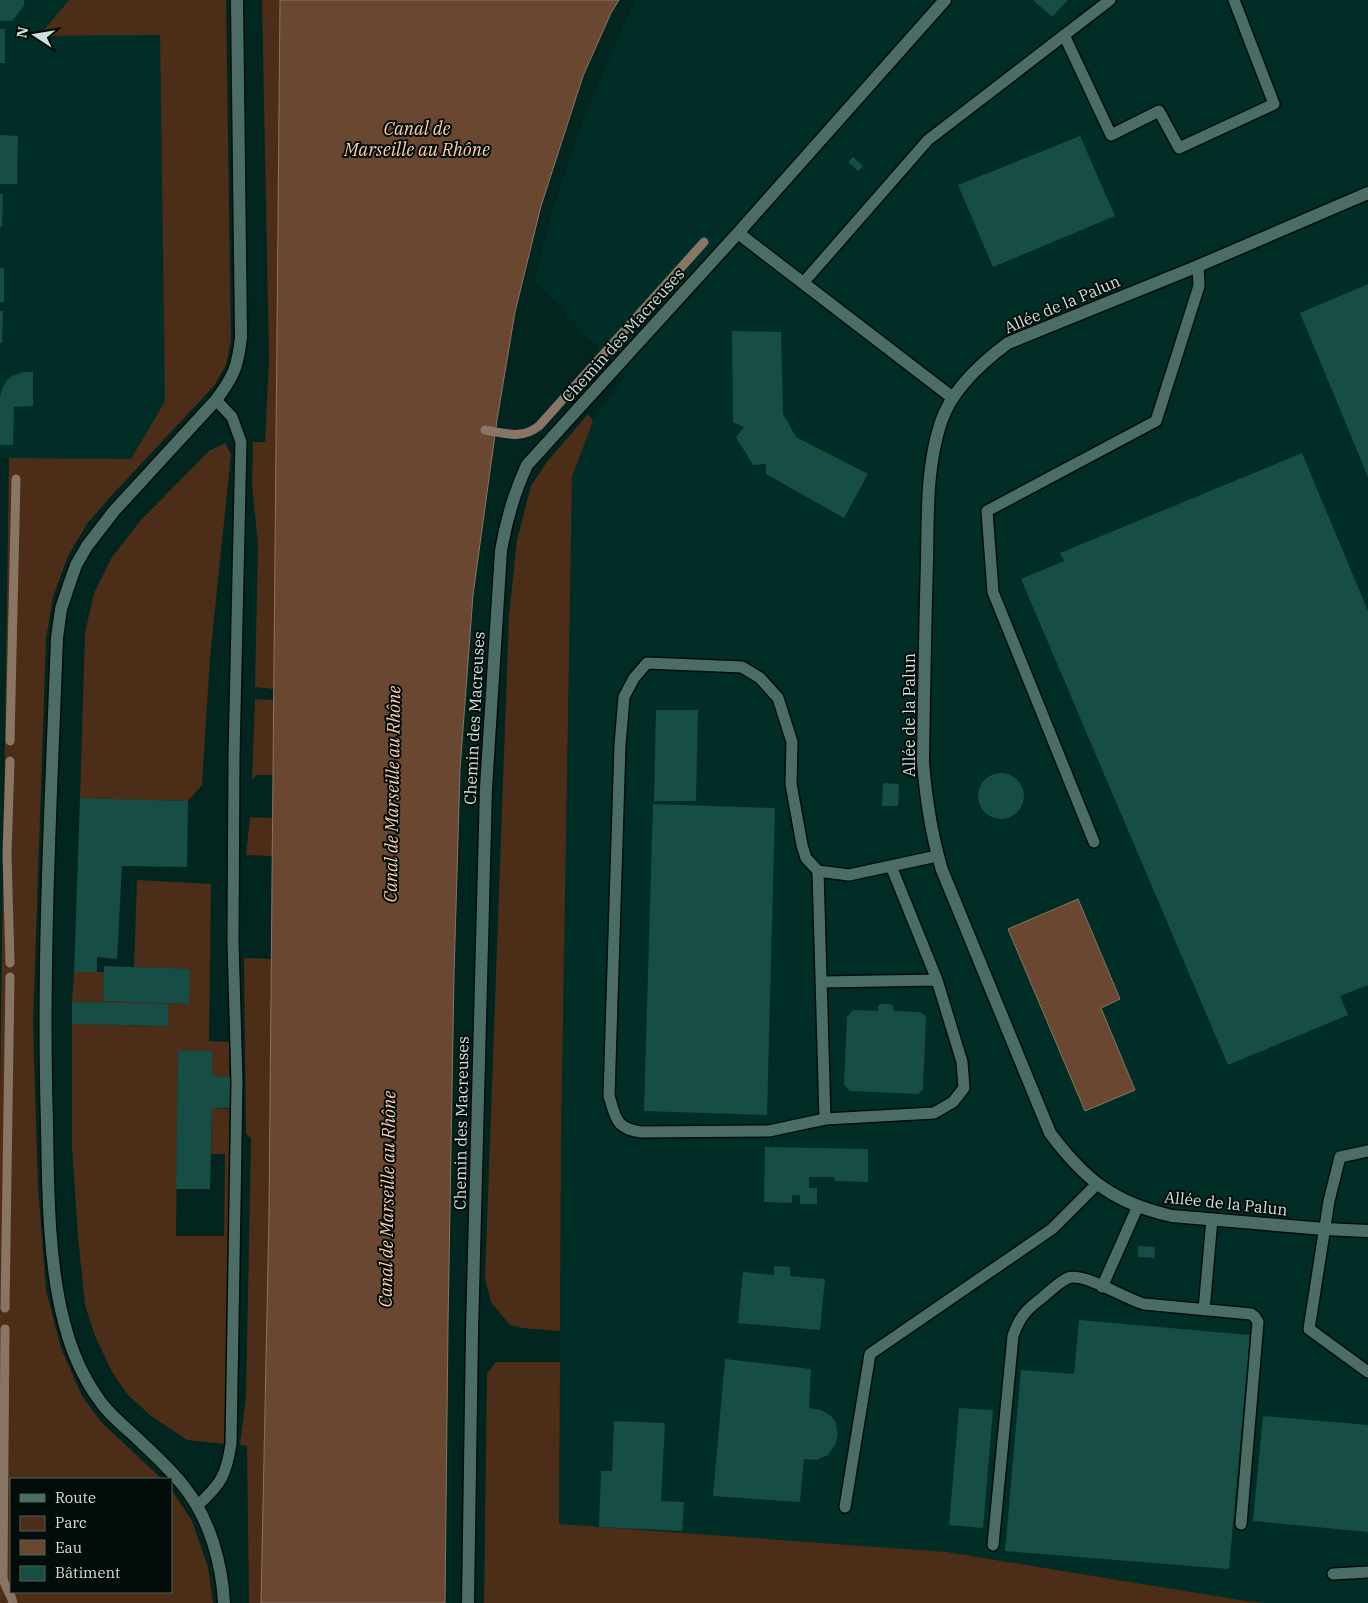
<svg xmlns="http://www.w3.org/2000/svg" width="1368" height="1603" viewBox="0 0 1368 1603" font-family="'IBM Plex Serif',serif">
	<rect width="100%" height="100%" fill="#032520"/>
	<path fill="#002e27" d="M0 0H69L40 36 160 34 165 401 131 459 0 458Z
		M635 0H1368V1603H1266L1246 1601 947 1552 559 1524 561 1141 572 477 593 421 625 376 534 280 558 193 587 110Z"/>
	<path fill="#4b2d18" d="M69 0H226L231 340 226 365 214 386 111 496 87 524 68 556 53 597 46 639 33 1023 38 1187 46 1290 61 1348 82 1396 101 1422 162 1479H11V1592H171V1489L192 1521 208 1567 213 1603H0V1091L9 458 131 459 165 401 160 35 39 36Z
		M262 0H280L274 689 255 687 258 545 252 484 253 442H265L269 360Z
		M588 414 593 421 572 477 561 1141 560 1331 522 1328 510 1325 491 1302 485 1279 509 616 517 540 531 486 546 463Z
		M225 443 231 454 210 658 202 785 188 801 80 798 85 633 94 593 112 557 141 520 209 451Z
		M255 699 274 700 273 775H256L252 780Z
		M250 817 272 818V856L246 855Z
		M137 880 211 884 209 1041 229 1042V1077L212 1076V1051H178L176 1236H224L225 1154H211L212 1108 230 1109 229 1166 233 1170 226 1444 187 1440 151 1416 128 1395 112 1372 95 1336 85 1305 78 1237 72 1148V1024L168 1026V1005L72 1002 74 972H104L103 1001 189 1004 134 967Z
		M244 958 271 959 269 1215 261 1603H249L247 1446 240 1445 246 1397 251 1138 246 1134Z
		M496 1362H560L559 1524 947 1552 1246 1601 1266 1603H484L487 1374Z"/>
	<path fill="#6a4731" stroke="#887564" d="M280 0H619L611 13 583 76 541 206 515 312 497 420 473 595 460 769 454 975 448 1324 445 1603H261L269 1215Z
		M1078 899 1120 999 1101 1008 1135 1090 1085 1111 1008 929Z"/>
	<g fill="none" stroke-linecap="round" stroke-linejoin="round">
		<path stroke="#887564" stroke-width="9" d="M485 430C505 433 521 440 539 426L704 242
			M10 741 16 479
			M10 761 7 854 10 963
			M5 1308 10 977
			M5 1329 3 1578C5 1589 11 1593 13 1603"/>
	</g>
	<path fill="#164d44" d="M0 0H24V6L12 21H0Z
		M1033 0H1068L1052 17Z
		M0 29H5V63H0Z
		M0 135 18 136 17 184H0Z
		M1080 136 1115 216 993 267 958 185Z
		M853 157 863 166 858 171 848 162Z
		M0 194H3L2 227H0Z
		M0 268H4V302H0Z
		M1368 284V477L1300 313Z
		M0 311H3L2 343H0Z
		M732 331 781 332 783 414 796 437 868 474 844 518 766 474V464L753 465 736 437 744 427 733 422Z
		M24 372H33V406L14 407 13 445H0V396L2 389 7 380 12 376Z
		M1302 453 1368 611V985L1340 996 1348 1015 1228 1065 1021 579 1064 561 1060 553Z
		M656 710H698L696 801H654Z
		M978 796a23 23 0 1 1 46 0a23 23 0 1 1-46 0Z
		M883 783 899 784 898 806H882Z
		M80 798 188 801 187 867 122 866 117 959 97 957V972H74Z
		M653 804 775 808 767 1115 644 1111Z
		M104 966 190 969 189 1004 103 1001Z
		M72 1002 168 1004V1026L72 1024Z
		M880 1004H890L893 1006 894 1011 920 1012 926 1016 923 1089 918 1094 850 1091 844 1085 847 1017 853 1010 878 1011V1006Z
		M178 1051H212V1076L236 1077V1108H212L210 1189H176Z
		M765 1147 868 1149V1182L835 1181 834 1177H809V1188H817V1204H800V1195H792V1203L764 1202Z
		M1138 1246 1155 1247 1154 1258 1138 1257Z
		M774 1266 790 1267V1276L825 1279 820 1330 738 1323 743 1272 774 1275Z
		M1079 1320 1250 1335 1229 1569 1005 1551 1021 1370 1074 1374Z
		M725 1359 811 1369 809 1408 821 1410 831 1416 835 1421 838 1435 835 1445 828 1455 816 1460 804 1459 800 1502 713 1496Z
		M959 1408 993 1410 983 1528 949 1525Z
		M1263 1416 1368 1425V1532L1253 1521Z
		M614 1421 665 1423 661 1501 684 1502 682 1531 599 1527 601 1471H612Z"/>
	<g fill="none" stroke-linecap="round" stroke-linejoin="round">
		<defs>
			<path id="service" d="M1064 35 1111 135 1159 111 1179 148 1274 104 1234 0
				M803 283 928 140 1110 0
				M1094 842 993 592 987 511 1156 421 1199 286 1198 266
				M891 866 937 980 962 1062 964 1088 953 1102 934 1113 825 1119 769 1131 641 1132C615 1128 616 1118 609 1096L620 745 624 697 634 678 647 663 742 667 760 678 778 698 792 742 791 784 802 845 806 858 818 871 849 875 937 856
				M818 871 825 1119
				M821 982 937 980
				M1368 1151 1340 1157 1329 1201 1309 1329 1368 1372
				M1102 1287 1138 1206
				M1204 1310 1212 1219
				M197 1506C221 1484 226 1476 231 1444L237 1082 233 942 234 756 241 442 232 417 216 400
				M845 1507 870 1354 1052 1229 1097 1184
				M993 1545 1013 1336C1020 1316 1026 1310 1043 1297 1050 1291 1059 1282 1068 1278 1084 1272 1125 1299 1144 1304L1251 1314 1255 1317 1258 1322 1241 1524
				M1333 1574 1368 1572"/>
			<path id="minor" d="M1368 193 1198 266 1008 343C981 363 952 389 941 422 926 467 928 515 927 561 925 628 924 695 923 762 926 799 931 834 942 870L1050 1133C1085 1180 1114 1203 1172 1216L1324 1229 1368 1231
				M738 233 953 398
				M224 1603C222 1564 210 1520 185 1488 173 1472 158 1458 143 1444 129 1430 111 1417 100 1401 83 1378 71 1350 64 1322 48 1262 48 1186 47 1124 42 962 51 799 57 638L61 609 69 585 76 565 87 546 114 511 216 400C234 376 238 366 241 337L237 0
				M468 1603 472 1331 486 788 501 551C506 521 514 493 527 465L738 233 945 0"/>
		</defs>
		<use href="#service" stroke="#000d09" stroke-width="14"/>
		<use href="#minor" stroke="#000d09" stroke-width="15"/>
		<use href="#service" stroke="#4b6d66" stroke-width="11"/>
		<use href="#minor" stroke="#4b6d66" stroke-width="12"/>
	</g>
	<g text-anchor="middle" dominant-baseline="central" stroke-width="4" stroke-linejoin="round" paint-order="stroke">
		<g font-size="16" fill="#cee0dc" stroke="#020c09">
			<text transform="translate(1062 304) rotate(-23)">Allée de la Palun</text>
			<text transform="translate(623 335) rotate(-48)">Chemin des Macreuses</text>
			<text transform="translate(909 715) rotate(-90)">Allée de la Palun</text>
			<text transform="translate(474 718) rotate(-87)">Chemin des Macreuses</text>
			<text transform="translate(461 1123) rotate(-89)">Chemin des Macreuses</text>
			<text transform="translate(1226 1203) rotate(6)">Allée de la Palun</text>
		</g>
		<g font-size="18" font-style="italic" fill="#feccad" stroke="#020c09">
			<text x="417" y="128">Canal de<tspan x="417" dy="21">Marseille au Rhône</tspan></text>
			<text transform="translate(392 794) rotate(-89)">Canal de Marseille au Rhône</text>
			<text transform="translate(387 1199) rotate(-89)">Canal de Marseille au Rhône</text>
		</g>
	</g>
	<rect x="10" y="1478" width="162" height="115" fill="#020c09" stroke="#54615d"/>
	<rect x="20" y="1494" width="25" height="8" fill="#4b6d66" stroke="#54615d"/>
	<text x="55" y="1503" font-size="15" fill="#cee0dc">Route</text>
	<rect x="20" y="1516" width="25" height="15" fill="#4b2d18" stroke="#54615d"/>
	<text x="55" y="1528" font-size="15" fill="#cee0dc">Parc</text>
	<rect x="20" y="1540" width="25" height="15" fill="#6a4731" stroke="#54615d"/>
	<text x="55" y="1553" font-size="15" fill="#cee0dc">Eau</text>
	<rect x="20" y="1566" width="25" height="15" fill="#164d44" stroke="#54615d"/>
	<text x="55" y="1578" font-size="15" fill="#cee0dc">Bâtiment</text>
	<g transform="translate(35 35) rotate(282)" stroke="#020c09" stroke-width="4" paint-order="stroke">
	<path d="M0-4L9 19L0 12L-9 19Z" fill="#cee0dc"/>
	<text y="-8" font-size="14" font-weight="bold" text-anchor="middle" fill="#cee0dc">N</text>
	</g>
</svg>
